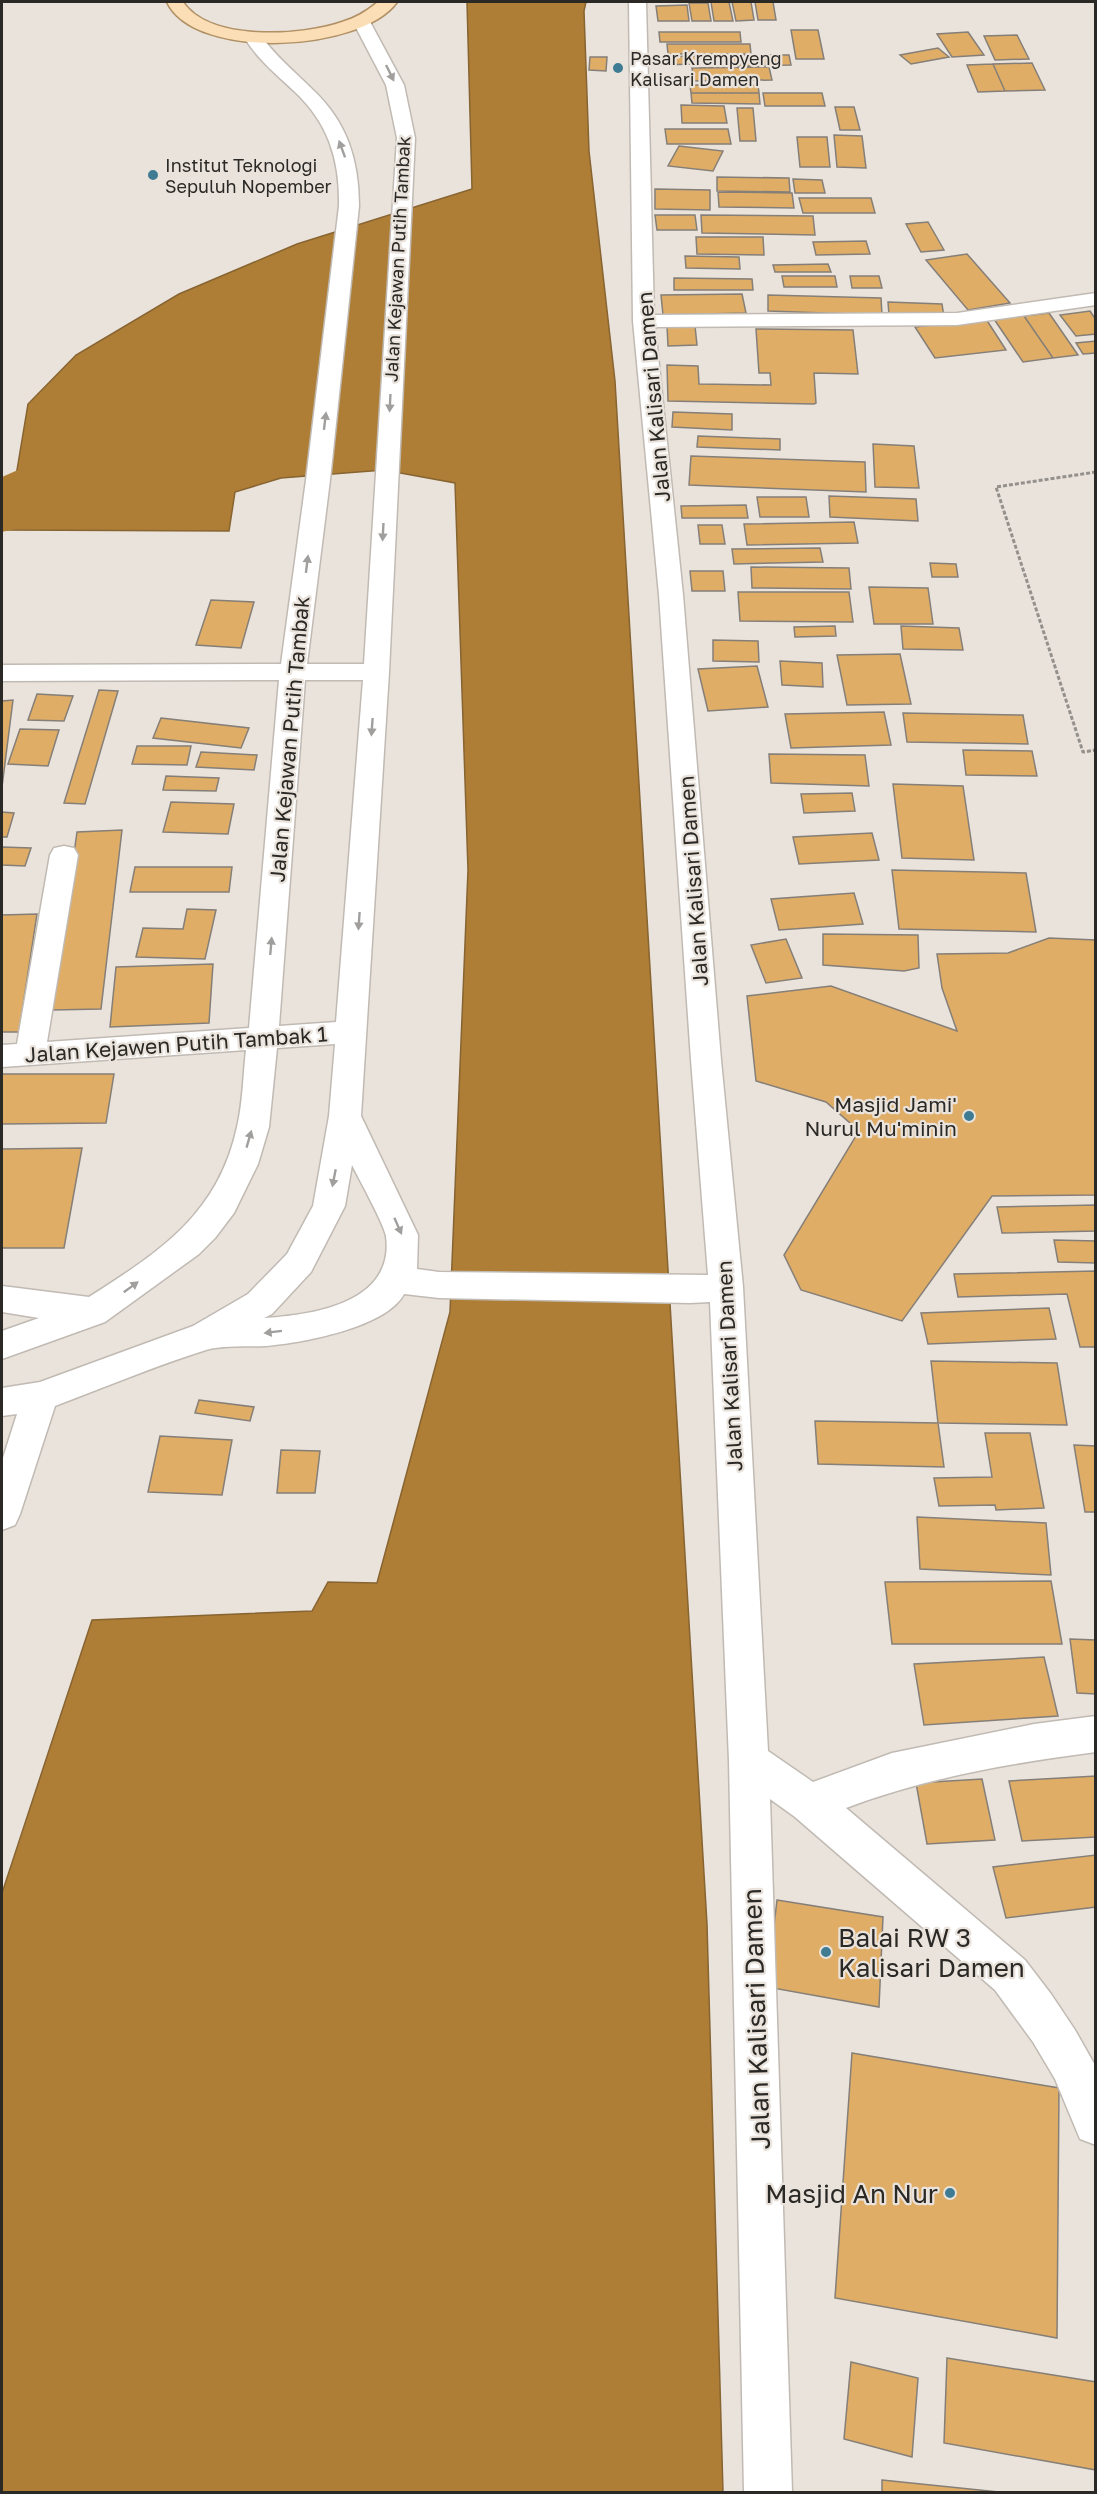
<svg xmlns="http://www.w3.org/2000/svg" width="1097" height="2494" viewBox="0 0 1097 2494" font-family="'Golos Text',sans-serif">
	<rect width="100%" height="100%" fill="#eae3dc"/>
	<path fill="#ae7e36" stroke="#876431" stroke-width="1.5" d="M467 2H586L584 11 589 151 615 381 707 1924 723 2492H2V1893L92 1620 312 1611 328 1582 377 1583 450 1312 468 870 455 483 384 470 281 478 235 492 229 531 7 530 28 404 76 355 179 294 297 244 472 189Z"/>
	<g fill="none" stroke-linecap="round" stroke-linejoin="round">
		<path fill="#ae7e36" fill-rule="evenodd" d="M157 414 185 421 197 438 185 455 31 525 2 532V477L129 421Z"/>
	</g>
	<path fill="#dfad66" stroke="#857f78" stroke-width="1.5" d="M711 2H729L733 21H714Z
		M732 2H751L754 20 736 21Z
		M755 2H773L776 20H758Z
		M689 3H708L711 21H692Z
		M687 5 689 21H658L656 6Z
		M791 30H818L824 59H796Z
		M659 32H740L741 42H660Z
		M968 32 984 55 952 57 937 34Z
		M1017 35 1029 59 995 60 984 36Z
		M667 44H750L751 54H668Z
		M938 48 949 57 911 64 900 55Z
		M730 55H789L791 65 732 66Z
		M697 56 698 64 658 65 657 57Z
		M590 57H607L606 71 589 70Z
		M1032 63 1045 90 1005 91 993 64Z
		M993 64 1005 91 978 92 967 65Z
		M769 67 772 80 694 81 692 68Z
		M690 85H758L759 93H691Z
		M691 93H759L760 104 692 103Z
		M763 93H822L825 106H765Z
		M681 105 724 106 727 123H682Z
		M835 107H854L860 130H840Z
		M737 108H753L756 141H740Z
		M665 129H728L731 144H667Z
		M834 135 862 136 866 168 837 167Z
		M797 137H827L830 167H800Z
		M679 146 723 151 713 171 668 166Z
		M717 177 789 178 790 192 717 191Z
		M793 179 822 180 825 193H795Z
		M655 189 710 190V210L655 209Z
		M718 192 792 193 794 208 719 207Z
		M799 198H871L875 213H803Z
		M655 215H695L697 230H657Z
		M701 215 813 216 815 235 702 233Z
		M928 222 944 250 921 252 906 224Z
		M696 237H763L764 255 697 254Z
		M866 241 870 254 816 255 813 242Z
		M967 254 1010 303 968 310 926 260Z
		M685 256 739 257 740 269 686 268Z
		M828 264 831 272H775L773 265Z
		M782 276H835L837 287H784Z
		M850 276H879L882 288H852Z
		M674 278 752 279 753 290H674Z
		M742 294 746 313 663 315 661 295Z
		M768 295 881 298 882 315 768 311Z
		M888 302 942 304 944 317 889 315Z
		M1090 311 1096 320V334L1076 336 1060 315Z
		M1049 313 1078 355 1053 358 1024 316Z
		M1024 316 1053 358 1023 362 994 319Z
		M986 319 1006 350 935 358 915 327Z
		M667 326H695L697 345 668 346Z
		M756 329 853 330 858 374 814 373 816 403 814 404 668 401 667 365 698 366 699 384 771 385 770 373H759Z
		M1096 341V353L1083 354 1076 343Z
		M673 412 732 414V430L672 427Z
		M698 436 780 439V450L697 447Z
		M873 444 914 446 919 488 875 487Z
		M691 456 865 462 866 492 689 485Z
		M829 496 916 499 918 521 830 517Z
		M757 497H806L809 517H760Z
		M746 505 748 518H682L681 506Z
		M854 522 858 543 747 545 744 524Z
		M698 525H722L725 544H700Z
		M820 548 823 562 734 564 732 549Z
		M930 563 956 564 958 577H932Z
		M751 567 849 568 851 589 752 588Z
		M690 571H723L725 591H692Z
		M869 587 928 588 933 624H874Z
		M738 592H849L853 622 740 621Z
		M211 600 254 602 241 648 196 645Z
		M835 626 836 636 795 637 794 627Z
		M901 626 959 628 963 650 903 649Z
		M713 640 758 641 759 662 713 661Z
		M900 654 911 704 847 705 837 655Z
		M780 661 822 663 823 687 782 685Z
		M757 666 768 707 708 711 698 669Z
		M99 690 118 691 85 804 64 803Z
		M37 694 73 696 64 721 28 720Z
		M13 700 2 787V701Z
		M884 712 891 745 791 748 785 714Z
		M903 713 1023 715 1028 744 907 742Z
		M161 718 249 728 241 748 153 738Z
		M20 729 59 730 48 766 8 764Z
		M137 746H191L187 765 132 764Z
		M963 750 1032 751 1037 776 966 775Z
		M201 752 257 755 254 770 196 767Z
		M769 754 865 755 869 786 771 783Z
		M166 776 219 778 216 791 163 790Z
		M893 784 963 786 974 860 902 858Z
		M852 793 855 811 804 813 801 794Z
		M171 802 234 804 228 834 163 832Z
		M2 812 14 813 7 837H2Z
		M122 830 101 1009 52 1010 77 832Z
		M872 833 879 860 799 864 793 837Z
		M2 847 31 848 25 866 2 865Z
		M135 867H232L229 892H130Z
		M892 870 1026 873 1036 932 899 929Z
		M854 893 863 924 779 930 771 899Z
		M187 909 216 910 205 959 136 957 143 928 183 929Z
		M37 914 19 1032H2V915Z
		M823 934 918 935 919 968 904 971 823 965Z
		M1049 938 1096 940V1195L992 1196 902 1321 801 1290 784 1255 859 1131 826 1102 756 1081 747 996 831 986 957 1031 942 988 937 954 1008 953Z
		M786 939 802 978 766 983 751 945Z
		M213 964 209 1023 110 1027 116 967Z
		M2 1074H114L106 1123 2 1124Z
		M82 1148 64 1248H2V1149Z
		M1096 1205V1231L1002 1233 997 1207Z
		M1054 1240 1096 1241V1263L1058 1262Z
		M1096 1271V1347H1080L1067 1294 958 1297 954 1274Z
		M1049 1308 1056 1339 928 1344 921 1313Z
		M931 1361 1057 1363 1067 1425 938 1423Z
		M199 1400 254 1407 250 1421 195 1413Z
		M815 1421 938 1423 944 1467 818 1464Z
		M985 1433H1030L1044 1508 996 1510 995 1505 939 1506 934 1478 992 1477Z
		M160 1436 232 1440 222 1495 148 1492Z
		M1074 1445 1096 1446V1512H1085Z
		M281 1450 320 1451 315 1493H277Z
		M917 1517 1046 1523 1051 1575 920 1569Z
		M1051 1581 1062 1644H892L885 1582Z
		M1070 1639 1096 1640V1694L1077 1693Z
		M1044 1657 1058 1716 924 1725 914 1664Z
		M1096 1776V1837L1022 1841 1009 1781Z
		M982 1779 995 1840 927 1844 916 1783Z
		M1096 1855V1907L1006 1918 993 1867Z
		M777 1900 883 1917 879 2007 767 1987Z
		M852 2053 1059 2088 1057 2338 835 2298Z
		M947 2358 1096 2382V2470L944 2443Z
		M851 2362 918 2378 912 2457 844 2439Z
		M882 2480 999 2492H882Z"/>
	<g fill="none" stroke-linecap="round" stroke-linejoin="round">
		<defs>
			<path id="minor" d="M629 2H646L654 315 957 313 1096 293V305L957 325 655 327 683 595 721 1060 743 1287 768 1751 813 1782 892 1753 1034 1724 1096 1716V1752C1011 1763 925 1778 846 1808L1025 1960 1051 1994 1075 2030 1096 2067V2145L1080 2139 1055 2079 1033 2042 995 1990 795 1817 770 1799 792 2492H744L729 1761 710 1302 690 1303 439 1298 404 1294C386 1328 301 1343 266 1346 247 1347 223 1345 206 1350 155 1366 105 1387 55 1406L20 1514 15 1525 2 1530V1461L17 1414 2 1416V1388L40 1382 193 1326 248 1294 287 1254 313 1206 329 1116 335 1044 277 1048 269 1127 258 1164 234 1213 215 1238 199 1254 105 1322 2 1359V1331L39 1318 2 1312V1286L89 1297C159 1252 218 1215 237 1127 243 1102 243 1076 246 1050L2 1067V1045L17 1044 50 855 54 848 64 846 74 848 78 855 47 1042 249 1028 279 680 2 681V665L281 664 306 480 339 206C340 161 329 124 295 92 276 74 258 60 244 37L247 33H259C275 56 294 71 313 90 347 122 359 160 359 206L330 480 307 664H364L397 138 386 85 353 22 356 18H368L404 85 415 138 389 672 361 1116 418 1235 417 1269 439 1272 708 1275 691 1060 659 595 633 321ZM305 680H363L336 1022 279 1026ZM352 1165C360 1181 383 1222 386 1236 395 1303 313 1315 264 1318L272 1314 311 1272 345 1206Z"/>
			<path id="major" d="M167 2H183C210 42 302 36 342 22 356 18 367 11 378 2H397C361 52 195 61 167 2Z"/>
		</defs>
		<use href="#minor" stroke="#c0bab3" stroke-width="3"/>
		<use href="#major" stroke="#b09064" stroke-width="3"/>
		<path stroke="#94908b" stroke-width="3" stroke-dasharray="4 2" stroke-linecap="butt" d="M1096 472 996 487 1083 752 1096 750"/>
		<use href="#minor" fill="#fff" fill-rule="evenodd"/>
		<use href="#major" fill="#fbdeb6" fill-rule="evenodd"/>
	</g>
	<defs><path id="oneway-solid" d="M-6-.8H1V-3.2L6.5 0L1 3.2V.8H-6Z" transform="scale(1.5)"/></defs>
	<g fill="#a09f9d">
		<use href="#oneway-solid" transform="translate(390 73) rotate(64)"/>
		<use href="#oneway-solid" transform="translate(342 149) rotate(-110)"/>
		<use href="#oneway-solid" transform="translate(390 403) rotate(93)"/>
		<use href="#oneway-solid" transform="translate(325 421) rotate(-83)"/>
		<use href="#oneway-solid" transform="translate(383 532) rotate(93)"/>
		<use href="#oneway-solid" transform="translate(307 564) rotate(-83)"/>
		<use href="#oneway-solid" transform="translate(372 727) rotate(94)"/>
		<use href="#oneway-solid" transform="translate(359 921) rotate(94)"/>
		<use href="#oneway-solid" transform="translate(271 946) rotate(-85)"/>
		<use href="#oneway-solid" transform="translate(249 1139) rotate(-74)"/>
		<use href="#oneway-solid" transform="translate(334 1178) rotate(101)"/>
		<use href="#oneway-solid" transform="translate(398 1226) rotate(66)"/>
		<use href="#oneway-solid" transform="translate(131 1287) rotate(-36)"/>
		<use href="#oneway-solid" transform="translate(273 1332) rotate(173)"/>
	</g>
	<g fill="#3f7c93" stroke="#eae3dc" stroke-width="2">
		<circle cx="618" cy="68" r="6"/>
		<circle cx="153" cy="175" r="6"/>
		<circle cx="969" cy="1116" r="6"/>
		<circle cx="826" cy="1952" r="6"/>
		<circle cx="950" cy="2193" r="6"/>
	</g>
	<g text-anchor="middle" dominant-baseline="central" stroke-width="4.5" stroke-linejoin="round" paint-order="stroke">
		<g font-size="18" fill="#2b2926" stroke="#eae3dc" text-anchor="start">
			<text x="630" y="58">Pasar Krempyeng<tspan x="630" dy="21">Kalisari Damen</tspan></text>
			<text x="165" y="165">Institut Teknologi<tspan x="165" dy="21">Sepuluh Nopember</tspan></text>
		</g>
		<g font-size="18" fill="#2b2926" stroke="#eae3dc">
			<text transform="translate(397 259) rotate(-87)">Jalan Kejawan Putih Tambak</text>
		</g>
		<g font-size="21" fill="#2b2926" stroke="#eae3dc">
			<text transform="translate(653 397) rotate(-95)">Jalan Kalisari Damen</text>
			<text transform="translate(289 739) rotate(-85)">Jalan Kejawan Putih Tambak</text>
			<text transform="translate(693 881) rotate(-94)">Jalan Kalisari Damen</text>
			<text transform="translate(176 1044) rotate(-4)">Jalan Kejawen Putih Tambak 1</text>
			<text transform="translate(729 1366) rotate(-93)">Jalan Kalisari Damen</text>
		</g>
		<g font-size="21" fill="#2b2926" stroke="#eae3dc" text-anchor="end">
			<text x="957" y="1104">Masjid Jami'<tspan x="957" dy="24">Nurul Mu'minin</tspan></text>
		</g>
		<g font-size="26" fill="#2b2926" stroke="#eae3dc" text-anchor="start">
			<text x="838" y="1937">Balai RW 3<tspan x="838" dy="30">Kalisari Damen</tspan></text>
			<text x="938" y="2193" text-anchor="end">Masjid An Nur</text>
		</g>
		<g font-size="26" fill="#2b2926" stroke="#eae3dc">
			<text transform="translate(756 2019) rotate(-92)">Jalan Kalisari Damen</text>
		</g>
	</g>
	<rect width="1097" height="2494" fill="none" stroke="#2b2926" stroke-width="6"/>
</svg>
